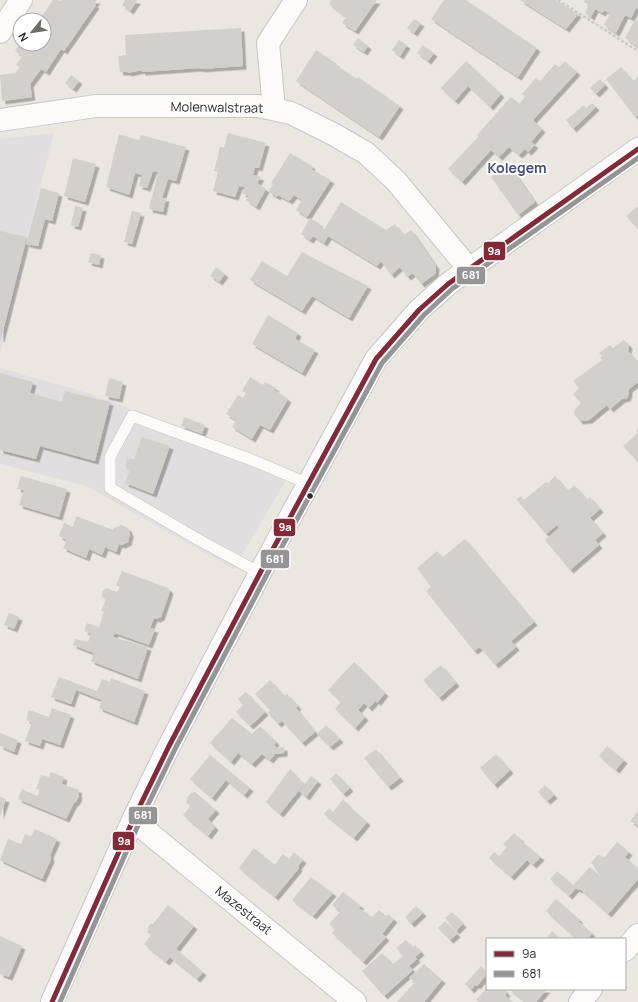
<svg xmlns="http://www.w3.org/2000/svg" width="638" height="1002" viewBox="0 0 638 1002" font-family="Manrope,sans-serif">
	<defs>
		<filter id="shadow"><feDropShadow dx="3.5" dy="3.5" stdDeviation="0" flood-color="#0004"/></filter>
	</defs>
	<rect width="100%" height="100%" fill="#eae7e0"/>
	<path fill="#e0dedf" d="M54 133 28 234 0 353V139Z
		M0 368 88 393 292 470 234 569 86 486 0 464Z"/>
	<path fill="#d2d0cb" filter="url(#shadow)" d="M53 0H58L60 1 62 0H97L94 4 96 5 64 51 61 49 46 72 41 69 30 84 32 97 2 101 0 75 15 73 20 67 16 65 22 56 15 51 19 44H44V25L48 19 42 16Z
		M125 0H136L137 1 130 11 122 5Z
		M331 0H377L355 31 342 23 346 17 329 4Z
		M444 0H466L537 48 518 77 431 19Z
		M520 0H556L578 14 566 29Z
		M585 0H638V9L636 8 631 18 625 15 616 33 604 25 610 14 604 10 602 13 595 9 591 17 585 13 589 5 584 2Z
		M414 19 421 23 414 33 407 28Z
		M638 19V47L625 38 635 20 636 21Z
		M241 28 243 66 201 69 199 68 142 72V70L128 73 127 72H120L118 56 126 55 125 35Z
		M358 38 368 46 364 52 353 45Z
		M399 40 407 45 400 56 392 50Z
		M423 45 434 53 428 61 417 53Z
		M316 50 337 64 336 65 357 79 358 77 400 106 379 137 296 81Z
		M466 61 501 94 490 107 468 86 455 101 441 88Z
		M565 61 577 72 533 120 542 129 531 142 535 145 528 152 525 149 519 155 509 147 499 157 491 150 462 182 448 169 478 137 477 135 511 97 519 104 525 97 522 94 536 78 540 81 555 64 559 67Z
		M621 67 633 81 638 77V115L635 117 606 79Z
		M71 75 79 81 73 89 65 83Z
		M600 79 605 85 596 94 590 88Z
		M592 103 596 107 573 129 566 120 584 105 586 108Z
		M228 133 266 143 259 168 255 167 253 175 261 177 257 183 266 189 256 207 246 200 249 196 242 193 245 187 239 186 235 197 213 191 218 172 214 171 220 147H224Z
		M119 134 139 140 141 135 186 147 176 181 168 179 162 198H166L163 212 149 209 158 172 153 171 147 188 139 186 142 175 135 173 129 195 106 187Z
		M290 153 312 166 311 169 331 180 307 217 296 210 302 200 294 195 289 201 278 195 277 197 269 192 273 184 271 183Z
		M73 158 96 164 85 202 64 196Z
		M509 165 535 202 518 215 491 177Z
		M41 188 59 193 52 221 45 219 38 246 26 244Z
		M341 202 386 230 395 224 400 231 401 230 404 235 411 230 436 266 435 274 421 284 413 273 407 277 400 267 391 275 381 261 377 266 328 236 324 243 313 236 310 240 301 234 310 218 320 224 319 226 324 229 322 233Z
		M75 206 83 208 78 227 71 225Z
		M638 206V229L626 216Z
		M132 211 141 213 132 244 124 242Z
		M0 231 27 237 1 339H0Z
		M302 252 368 286 349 318 312 296 302 311 250 280 262 261 287 276Z
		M91 253 101 255 99 265 88 262Z
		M216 267 225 274 219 282 210 276Z
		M268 315 298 333 295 339 315 350 302 373 252 344Z
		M624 340 629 345 628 351 635 359 638 360V382L629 389V393L627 398 622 399 610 409 607 405 589 420 580 421 577 418 574 414 575 409 581 403 573 394 579 388 573 381 602 360 600 358 602 356 599 353 610 345 613 348Z
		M0 373 33 382 30 393 62 402 65 391 110 402 95 461 40 446 36 459 0 450Z
		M250 377 263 385 265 382 276 388 274 391 278 392 288 399 270 430 260 425 252 439 232 427 236 420 226 414 238 395 243 398 246 393 242 391Z
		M109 378 123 382 119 399 105 396Z
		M184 417 205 425 202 434 181 426Z
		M638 429V462L623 446 638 433 636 431Z
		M142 437 170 446 153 494 125 483 130 470 127 469 125 465 127 460 131 458 134 459Z
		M21 476 67 489 59 517 19 505 24 490 17 489Z
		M555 476 568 491 574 485 588 500 590 497 600 509 590 518 603 533 595 540 599 545 570 570 545 540 559 528 557 525 546 534 516 499 521 496 524 500 546 482 548 483Z
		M76 516 113 530 114 528 121 525 128 528 130 534 128 542 122 545 119 544 116 552 105 547 102 555 89 549 86 558 63 548 67 540 59 536 64 523 73 527Z
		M465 539 534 622 511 641 516 647 495 665 480 647 474 651 426 591 431 587 417 568 437 551 443 557Z
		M122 571 168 588 170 591 161 617 157 619 154 618 150 628 155 629 149 645 115 633 113 637 148 647 138 679 91 661 94 653 73 645 75 639 88 642 91 634 84 631 87 623 99 627 104 612 101 611 106 600 102 597V592L106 588 117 592 120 587 116 585Z
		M9 613 19 617 14 629 4 625Z
		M354 662 385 693 377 703 376 700 369 708 364 703 358 710 365 717 355 728 335 709 341 702 328 690Z
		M441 665 456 683 439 698 423 680Z
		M59 677 97 691 102 679 110 682 111 678 145 691 134 722 99 708 102 700 76 690 71 704 51 697Z
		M270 680 284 696 287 694 298 706 296 708 315 732 302 743 282 721 278 724 267 712 271 711 255 694Z
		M246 692 265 712 250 726 236 712 243 705 238 699Z
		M52 708 71 715 60 745 42 739 40 746 25 741 32 722 26 720 29 710 49 717Z
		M232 718 252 734 260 726 276 742 274 745 277 748 284 747V753L275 754 270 760 262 754 252 764 238 753 231 762 210 743Z
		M326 725 340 739 330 747 317 734Z
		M0 733 18 740 14 752 0 746Z
		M607 746 624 760 616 770 599 756Z
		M376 749 400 778 388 787 364 758Z
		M496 754 510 770 494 785 480 768Z
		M210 755 250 788 244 795 226 780 212 798 190 779Z
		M290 769 304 784 280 814 266 802Z
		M51 772 64 777 62 784 79 790 78 793 79 796 76 802 74 803 66 819 18 799 22 789 37 796 40 790 36 789 41 775 49 777Z
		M336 773 350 788 343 794 330 779Z
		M311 776 318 781 306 797 299 791Z
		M545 785 554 795 547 801 538 792Z
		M195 792 216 810 208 819 215 827 208 836 183 815 191 806 186 803 187 798 191 793Z
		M0 797 6 799 0 816Z
		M343 799 350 807 367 822 354 838 324 814 329 808 333 812Z
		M638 811V826L630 821Z
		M35 829 57 839 50 855 51 859 42 879 0 860 8 839 21 844 25 834 31 836Z
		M514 833 521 839 520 840 541 857 533 865 527 860 511 877 489 858 494 852 499 856 507 847 503 844Z
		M617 842 629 852 625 857 638 868V879L608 914 580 889 579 890 576 888 569 896 550 879 557 871 573 885 590 867 600 876 601 875 594 868 595 867 591 863 598 854 604 858Z
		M254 848 275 865 283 854 289 859 294 852 303 860 298 866 299 868 275 897 239 868Z
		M311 877 333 893 313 916 292 900Z
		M343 892 361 906 359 908 372 917 379 910 386 916 388 914 394 919 382 934 386 937 363 962 332 933 335 929 329 924 340 912 332 905Z
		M556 899 580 920 578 921 592 933 588 939H576L546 911Z
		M168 905 194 926 176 949 203 972 197 979 170 957 166 962 144 944 151 935 147 932 148 930V927L150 924H153Z
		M416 906 423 913 411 924 405 917Z
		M452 912 463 924 456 931 445 918Z
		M445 921 457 934 450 940 438 928Z
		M552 931 561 939H546Z
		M0 936 22 946 9 977 0 974Z
		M406 940 412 948 415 945 421 952 415 957 417 959 409 966 413 970 384 996 362 971 382 953 393 964 403 956 396 948Z
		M424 964 442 980 424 1002H397L415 982 409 978Z
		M481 966 487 971V974L477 986 475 985 471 990 465 984Z
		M486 989H505L504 990 507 993 505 995 512 1002H479L476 1000Z
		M509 989H547L536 1002H525Z"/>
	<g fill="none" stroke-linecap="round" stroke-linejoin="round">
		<defs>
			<path id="service" d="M260 573 199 540 110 488V457L132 416 252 460 309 484"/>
			<path id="minor" d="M0 32 21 0
				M274 109 268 43 296 0
				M0 120 96 106H258L291 113 333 134 366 153 396 181 469 269
				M133 820 355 1002
				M625 950 638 935
				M580 1002 591 989"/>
			<path id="tertiary" d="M52 1002 133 820 169 746 260 573 376 359 419 310 448 284 638 149"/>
		</defs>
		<use href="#service" stroke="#c7c6c6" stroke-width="12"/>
		<use href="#minor" stroke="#c7c6c6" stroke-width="24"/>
		<use href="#tertiary" stroke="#c7c6c6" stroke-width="24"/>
		<path stroke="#cac9c8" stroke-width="2.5" stroke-dasharray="3 2" stroke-linecap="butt" d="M558 0 638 51"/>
		<use href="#service" stroke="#fcfbfa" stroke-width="11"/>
		<use href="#minor" stroke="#fcfbfa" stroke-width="22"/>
		<use href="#tertiary" stroke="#fcfbfa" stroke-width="22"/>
		<defs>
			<path id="bus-1" d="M52 1002 133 820 169 746 260 573 376 359 419 310 448 284 638 149"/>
			<path id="bus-2" d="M60 1002 139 823 175 749 266 576 382 363 424 315 452 289 638 158"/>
		</defs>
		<use href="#bus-1" stroke="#fff" stroke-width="8"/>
		<use href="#bus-2" stroke="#fff" stroke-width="8"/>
		<use href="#bus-1" stroke="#822a3a" stroke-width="5"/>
		<use href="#bus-2" stroke="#959595" stroke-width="5"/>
	</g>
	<circle fill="#2b2b2b" stroke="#fff" stroke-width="1.5" cx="310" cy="496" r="3.5"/>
	<g text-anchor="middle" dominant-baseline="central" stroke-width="4" stroke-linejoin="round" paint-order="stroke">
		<g font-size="13" fill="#2b2b2b" stroke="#fff">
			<text transform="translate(217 107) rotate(1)">Molenwalstraat</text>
			<text transform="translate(244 910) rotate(39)">Mazestraat</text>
		</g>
		<g font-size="14" font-weight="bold" fill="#474b80" stroke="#fff">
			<text x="517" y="167">Kolegem</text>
		</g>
	</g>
	<g stroke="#fff" stroke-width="1.5">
		<rect x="483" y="241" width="23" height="20" rx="4" fill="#822a3a"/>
		<rect x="456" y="266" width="30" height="19" rx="4" fill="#959595"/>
		<rect x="273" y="518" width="23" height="19" rx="4" fill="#822a3a"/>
		<rect x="260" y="549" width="30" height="20" rx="4" fill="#959595"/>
		<rect x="128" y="806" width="30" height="19" rx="4" fill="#959595"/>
		<rect x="112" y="831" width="23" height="20" rx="4" fill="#822a3a"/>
	</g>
	<g font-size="11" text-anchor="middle" font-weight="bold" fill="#fff">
		<text x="494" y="255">9a</text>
		<text x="471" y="279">681</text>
		<text x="285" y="531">9a</text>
		<text x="275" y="563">681</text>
		<text x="143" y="819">681</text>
		<text x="124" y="845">9a</text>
	</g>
	<rect x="486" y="938" width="140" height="52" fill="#ffffff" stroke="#aaaaaa"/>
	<rect x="494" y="951" width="20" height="6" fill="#822a3a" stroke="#aaaaaa"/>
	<text x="522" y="958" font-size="12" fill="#2b2b2b">9a</text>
	<rect x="494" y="971" width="20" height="6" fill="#959595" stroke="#aaaaaa"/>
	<text x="522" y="978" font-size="12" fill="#2b2b2b">681</text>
	<g transform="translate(32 32) rotate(240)"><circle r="19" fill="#ffffff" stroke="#aaaaaa"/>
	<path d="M0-3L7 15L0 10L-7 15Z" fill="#6e6d6a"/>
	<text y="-6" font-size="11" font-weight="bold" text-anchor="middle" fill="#2b2b2b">N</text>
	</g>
</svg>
